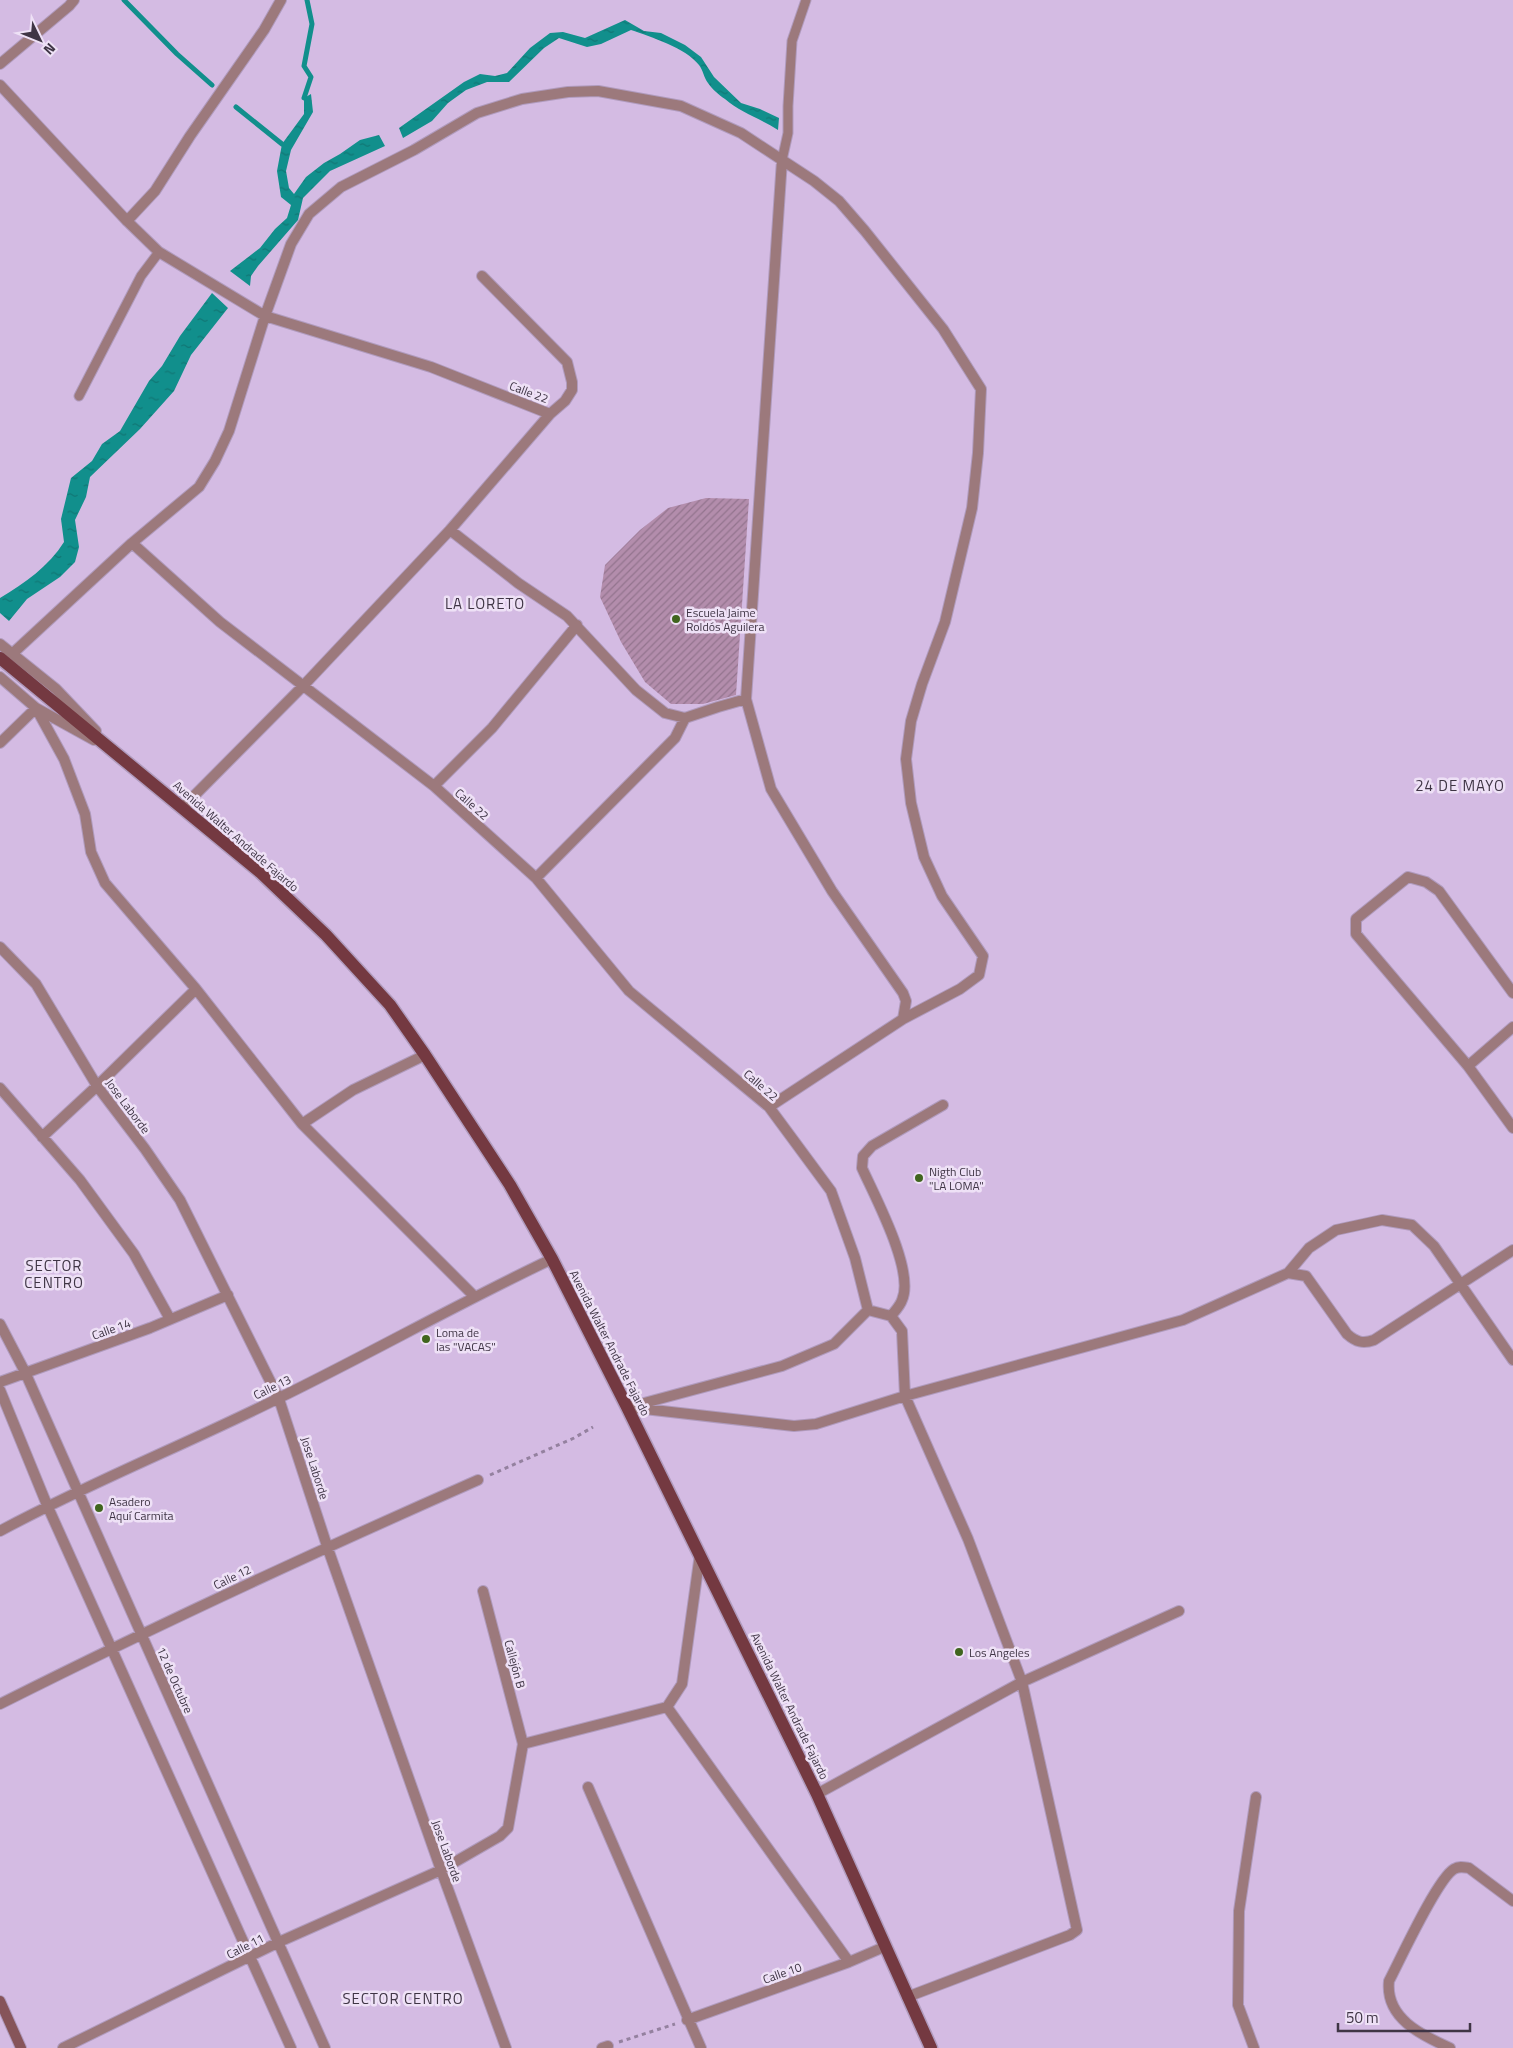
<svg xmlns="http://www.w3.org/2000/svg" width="1513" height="2048" viewBox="0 0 1513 2048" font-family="'Titillium Web',sans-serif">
	<defs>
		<pattern id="water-ripples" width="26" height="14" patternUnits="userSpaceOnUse" patternTransform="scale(1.25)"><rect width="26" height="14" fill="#118f8c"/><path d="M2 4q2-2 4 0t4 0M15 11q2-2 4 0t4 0" fill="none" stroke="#117674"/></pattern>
		<pattern id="building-hatch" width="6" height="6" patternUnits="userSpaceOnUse" patternTransform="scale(1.25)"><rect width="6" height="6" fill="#b38dac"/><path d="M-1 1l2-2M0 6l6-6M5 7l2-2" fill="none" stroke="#93748e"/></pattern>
	</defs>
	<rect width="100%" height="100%" fill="#d4bbe3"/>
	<path fill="url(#water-ripples)" d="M625 20 644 31 661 33 685 45 701 57 714 77 741 103 760 109 779 118 778 130C761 119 740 112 725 99 719 95 712 89 708 83 704 78 703 70 699 65 686 48 651 37 631 30L601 44 587 47 559 38 544 48 509 82H487L466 90 448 103 432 121 403 138 399 128 464 82 480 74 495 76 507 73 530 48 550 33 563 32 585 38Z
		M311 94 313 112 291 150 286 171 289 188 294 194 306 177 324 163 340 154 360 140 379 135 385 146 330 171 303 198 298 220 258 266 251 276 250 286 230 271 260 248 275 229 287 218 291 205 281 197 277 171 282 144 304 114V98Z
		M212 293 228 308 191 355 174 391 140 429 90 477 86 497 75 520 79 547 75 562 60 577 27 599 9 621 0 613V598C25 583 49 566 64 542L61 519 71 478 92 461 102 444 120 431 149 381 162 366 180 336Z"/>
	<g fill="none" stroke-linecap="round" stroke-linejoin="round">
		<path stroke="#118f8c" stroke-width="5" d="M124 0 177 54 212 85
			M304 98 311 77 304 66 312 24 307 0
			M236 107 282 144"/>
	</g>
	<path fill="url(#building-hatch)" d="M706 498 749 499 736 695 703 704H671L645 682 621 642 600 597 605 565 640 530 668 508Z"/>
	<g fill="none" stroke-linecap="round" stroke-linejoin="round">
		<defs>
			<path id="lane" d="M782 160 788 133V106L792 41 806 0
				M79 396 141 276 159 252"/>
			<path id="street" d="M0 64 69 6 74 0
				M0 85 127 221 159 252 265 316 431 367 550 414 450 530 304 685 183 807
				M782 160 814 181 839 201 865 231 943 329 981 389 978 453 972 508 945 622 922 684 911 721 906 759 911 803 924 857 942 896 983 956 979 975 960 989 903 1019
				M127 221 155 191 190 136 264 30 281 0
				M482 276 567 362 572 382V390L565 401 550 414
				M450 530 518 583 567 616 636 690 665 713 685 718
				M132 543 220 622 434 786 536 878 629 991 769 1107 831 1191 855 1258 868 1310 891 1316 902 1331 905 1396 816 1424 794 1426 627 1407
				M0 644 56 689 96 731
				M12 654 132 543 199 487 215 461 229 431 265 316 291 244 309 214 341 187 414 150 477 113 522 99 568 92 598 91 681 106 741 133 782 160 746 699 771 789 832 891 903 993 906 1001 903 1019 769 1107
				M0 677 36 708 94 740
				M0 743 36 708 64 759 85 814 91 852 105 883 196 989 302 1124 353 1090 425 1055
				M434 786 492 728 577 625
				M536 878 675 738 685 718 718 707 746 699
				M0 947 36 984 97 1086 145 1149 180 1200 279 1399 327 1546 441 1870 506 2048
				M1513 993 1439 891 1426 882 1408 877 1356 919V934L1468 1066 1513 1128
				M1468 1066 1513 1027
				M0 1088 80 1180 134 1254 170 1319
				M302 1124 474 1296
				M42 1137 97 1086 196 989
				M1288 1273 1309 1248 1336 1230 1382 1220 1412 1225 1434 1246 1513 1360
				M891 1316C895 1311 900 1306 902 1300 915 1271 875 1197 862 1168L863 1156 872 1146 943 1105
				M0 1324 25 1372 325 2048
				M0 1382 150 1328 228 1295
				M0 1390 47 1505 291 2048
				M633 1406 782 1366 834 1344 868 1310
				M0 1531C91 1482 187 1444 279 1398 371 1353 459 1303 552 1259
				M483 1591 523 1744
				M0 1704C157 1625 317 1551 478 1480
				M667 1707 849 1962
				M588 1787 701 2048
				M817 1794 1022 1682 968 1539 905 1396 1183 1320 1288 1273 1306 1276 1347 1334C1356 1342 1363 1344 1374 1340L1513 1250
				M907 1997 1070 1935 1077 1930 1022 1682 1179 1611
				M687 2020 849 1962 884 1947
				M63 2048 279 1942 441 1870 500 1836 508 1828 523 1744 667 1707 682 1684 700 1554
				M602 2048 608 2046
				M1254 2048 1238 2005 1239 1911 1256 1797
				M1450 2048C1421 2035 1385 2018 1389 1981 1400 1960 1437 1879 1454 1869 1459 1866 1463 1867 1469 1868L1513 1901"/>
			<path id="secondary" d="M0 2001 21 2048"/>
			<path id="primary" d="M0 658 260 872 326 935 390 1005 425 1055 510 1185 552 1259 627 1407 817 1794 931 2048"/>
		</defs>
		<use href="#lane" stroke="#b09bbd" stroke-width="11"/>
		<use href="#street" stroke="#b09bbd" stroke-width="12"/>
		<use href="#secondary" stroke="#b09bbd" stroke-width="12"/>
		<use href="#primary" stroke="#b09bbd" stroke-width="15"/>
		<path stroke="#94819f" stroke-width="3" stroke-dasharray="4 4" stroke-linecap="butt" d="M490 1475 574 1438 593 1427
			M619 2042 675 2024"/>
		<use href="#lane" stroke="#9c797c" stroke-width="9"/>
		<use href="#street" stroke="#9c797c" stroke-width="10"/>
		<use href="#secondary" stroke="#865459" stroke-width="10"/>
		<use href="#primary" stroke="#743941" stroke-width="12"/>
	</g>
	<g fill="#40651e" stroke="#eee1f6" stroke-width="2">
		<circle cx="676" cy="619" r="5"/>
		<circle cx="919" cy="1178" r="5"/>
		<circle cx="426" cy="1339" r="5"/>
		<circle cx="99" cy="1508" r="5"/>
		<circle cx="959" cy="1652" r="5"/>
	</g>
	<g text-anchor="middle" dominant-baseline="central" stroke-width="5" stroke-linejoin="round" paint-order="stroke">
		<g font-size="12" fill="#3f3545" stroke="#eee1f6">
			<text transform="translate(529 392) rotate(21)">Calle 22</text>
			<text transform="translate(472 804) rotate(42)">Calle 22</text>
			<text transform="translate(236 836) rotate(41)">Avenida Walter Andrade Fajardo</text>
			<text transform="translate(761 1085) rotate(41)">Calle 22</text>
			<text transform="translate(128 1106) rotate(53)">Jose Laborde</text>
			<text transform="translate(111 1329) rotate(-20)">Calle 14</text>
			<text transform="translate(610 1343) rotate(63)">Avenida Walter Andrade Fajardo</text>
			<text transform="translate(272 1387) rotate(-26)">Calle 13</text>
			<text transform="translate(315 1468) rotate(72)">Jose Laborde</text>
			<text transform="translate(232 1577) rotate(-26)">Calle 12</text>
			<text transform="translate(515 1664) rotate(75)">Callejón B</text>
			<text transform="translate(175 1680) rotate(66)">12 de Octubre</text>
			<text transform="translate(790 1706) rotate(64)">Avenida Walter Andrade Fajardo</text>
			<text transform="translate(447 1851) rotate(70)">Jose Laborde</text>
			<text transform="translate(245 1946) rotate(-27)">Calle 11</text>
			<text transform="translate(782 1973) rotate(-20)">Calle 10</text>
		</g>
		<g font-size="12" fill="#3f3545" stroke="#eee1f6" text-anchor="start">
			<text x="686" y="612">Escuela Jaime<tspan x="686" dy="14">Roldós Aguilera</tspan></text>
			<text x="929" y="1171">Nigth Club<tspan x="929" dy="14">"LA LOMA"</tspan></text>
			<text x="436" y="1332">Loma de<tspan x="436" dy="14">las "VACAS"</tspan></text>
			<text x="109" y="1501">Asadero<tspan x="109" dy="14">Aquí Carmita</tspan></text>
			<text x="969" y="1652">Los Angeles</text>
		</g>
		<g font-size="15" letter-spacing="1" fill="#3f3545" stroke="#eee1f6">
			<text x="485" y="603">LA LORETO</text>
			<text x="1460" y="785">24 DE MAYO</text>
			<text x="54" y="1265">SECTOR<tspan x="54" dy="17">CENTRO</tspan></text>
			<text x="403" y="1998">SECTOR CENTRO</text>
		</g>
	</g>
	<g transform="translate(40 40) rotate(133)" stroke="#eee1f6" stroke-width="4" paint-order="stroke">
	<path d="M0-4L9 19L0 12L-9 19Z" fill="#3f3545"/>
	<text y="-8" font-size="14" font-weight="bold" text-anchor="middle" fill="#3f3545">N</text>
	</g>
	<path d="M1338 2023v8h132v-8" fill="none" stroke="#3f3545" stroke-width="2.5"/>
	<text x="1346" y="2023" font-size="15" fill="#3f3545" stroke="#eee1f6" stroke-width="4" paint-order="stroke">50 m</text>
</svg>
